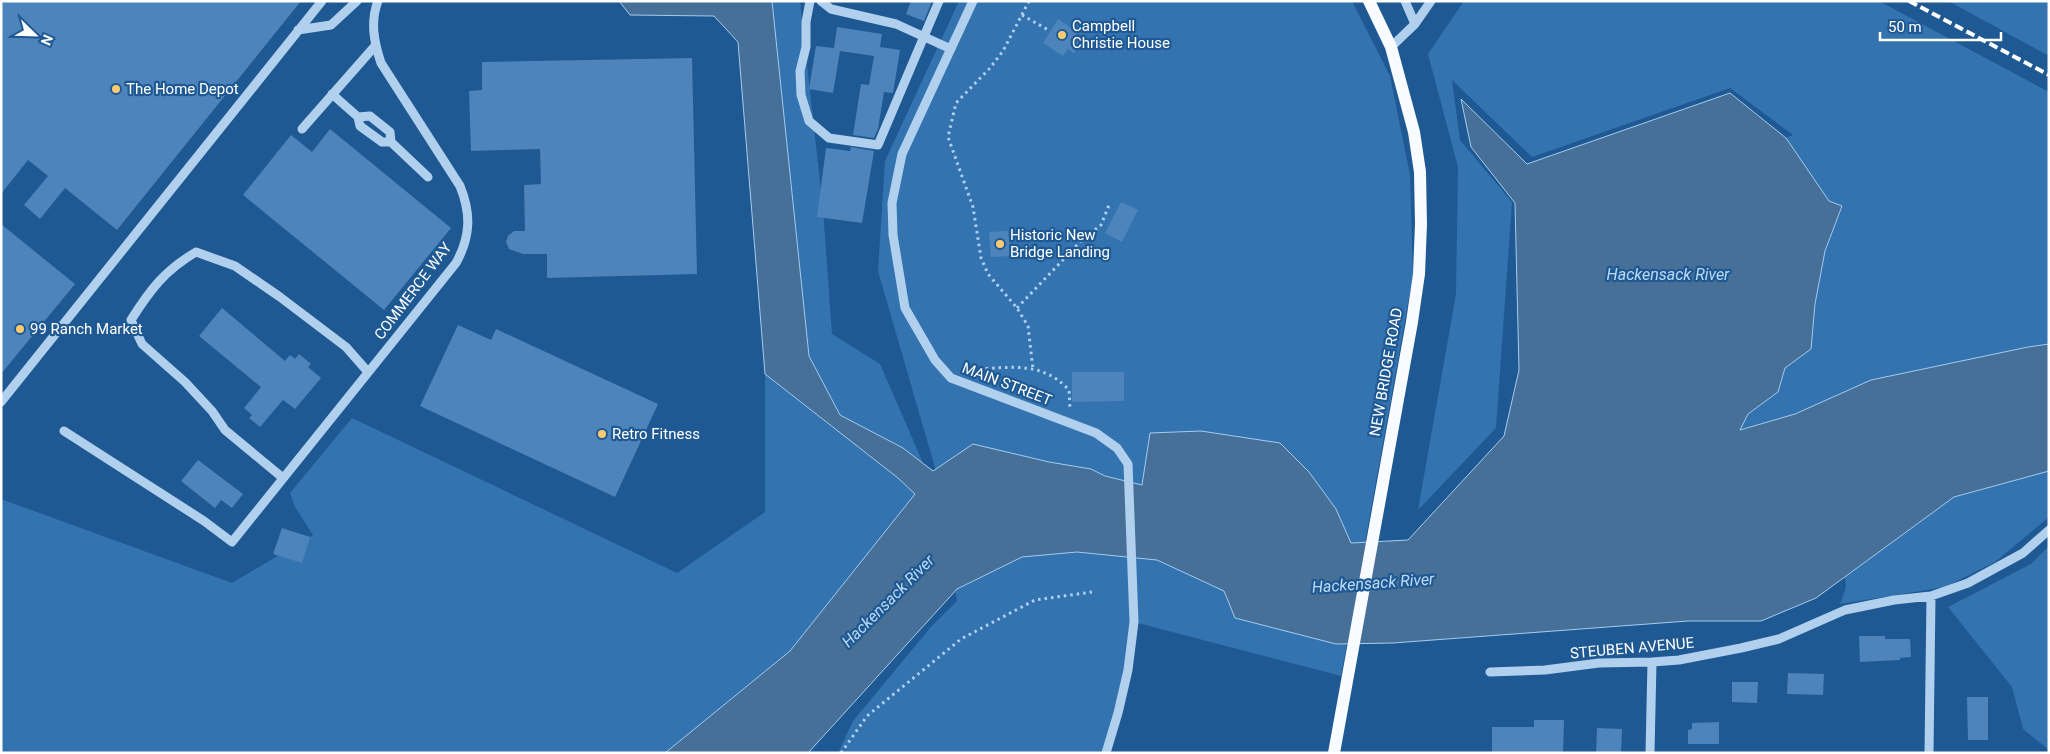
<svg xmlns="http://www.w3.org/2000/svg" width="2050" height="754" viewBox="0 0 2050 754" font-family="Roboto,sans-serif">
	<rect width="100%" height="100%" fill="#1f5993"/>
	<path fill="#3373b0" d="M772 1H800L823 209 832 334 880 364 923 463 903 448 840 415 809 356Z
		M959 1H1352L1390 76 1410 175 1413 276 1341 676 1134 622 1128 670 1106 753H838L853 721 930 628 957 601 940 485 878 271 885 161Z
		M1464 1H1879L2049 92V344L2028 347 1739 430 1748 414 1778 392 1785 368 1811 349 1815 304 1825 251 1842 207 1829 201 1786 138 1793 135 1730 88 1532 157 1452 80 1460 140 1512 202 1496 428 1418 510 1456 294 1458 167 1428 54Z
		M1948 1H2049V56Z
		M765 374 898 478 915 494 790 651 665 753H1V499L232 583 313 535 295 507 290 493 352 418 677 573 765 512Z
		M2049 471V517L1995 562 1945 587 1840 604 1846 587 1845 577 1954 497Z
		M2049 546V750L2023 729 2012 687 1948 607 2031 564Z"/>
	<path fill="#477099" stroke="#a5ccef" d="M619 1H772L809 356 840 415 903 448 933 471 973 444 1049 462 1091 469 1105 476 1142 485 1150 433 1201 431 1280 443 1309 472 1336 509 1351 543 1408 540 1504 436 1519 370 1515 203 1471 147 1461 99 1527 164 1730 93 1786 138 1829 201 1842 206 1825 251 1815 304 1811 349 1785 368 1778 392 1748 414 1740 430 1795 414 1871 380 2028 347 2049 344V471L1954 497 1816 598 1761 621H1688L1393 643 1336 644 1235 618 1224 591 1157 560 1077 552 1022 557 957 589 808 753H665L790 651 915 494 898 478 765 374 738 42 714 16 630 15Z"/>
	<path fill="#4c84bb" d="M5 1H301L117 230 65 188 40 219 24 205 48 176 28 160 1 194V5Z
		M911 1H932L924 21 906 14Z
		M1058 19 1078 32 1074 38 1081 42 1074 53 1068 49 1063 56 1043 43Z
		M837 27 882 34 880 47 900 50 893 93 884 92 878 129 874 138 853 135 861 84 869 85 874 56 840 51 833 93 809 89 816 46 834 48Z
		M692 58 697 274 547 278V254H523L509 249 506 242 508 236 514 231H525L524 185 541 184 540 149 471 151 469 91 482 90V62Z
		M330 129 451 228 384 310 243 195 291 135 312 152Z
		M851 147 874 151 862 223 817 217 826 148 850 151Z
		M1121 202 1138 210 1122 242 1105 233Z
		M1 224 75 284 1 374Z
		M1008 231 1011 256 991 257 989 232Z
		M222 308 285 361 290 355 295 359 299 354 311 364 308 367 321 378 295 409 283 400 260 427 249 418 252 415 244 408 261 387 199 336Z
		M458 325 491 340 496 329 658 404 615 497 420 406Z
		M1072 372H1124V401L1072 402Z
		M198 460 243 494 232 508 221 500 215 508 181 481Z
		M282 528 310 537 302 563 273 554Z
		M1859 636H1885V639H1910L1911 657 1900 658V660L1860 662Z
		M1788 673 1824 674 1823 695 1787 694Z
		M1732 682H1758L1757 703 1732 702Z
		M1967 697H1988V740H1968Z
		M1534 720H1564L1563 753H1492V727H1534Z
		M1719 722V744H1688V730L1692 729V723Z
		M1597 728 1622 729 1621 753H1596Z"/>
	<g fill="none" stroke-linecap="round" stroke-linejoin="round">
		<path stroke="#b1d0ee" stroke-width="3" stroke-dasharray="2.5 4" stroke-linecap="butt" d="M1029 1 1003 51 990 68 956 103 948 137 973 207 981 258 988 274 1017 308 1028 326 1033 369
			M1022 15 1050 31
			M1017 308 1081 241 1101 225 1109 205
			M979 369C1013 367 1043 362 1069 390L1070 410
			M841 753 867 716 961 639 1035 600 1092 592"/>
		<path stroke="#b1d0ee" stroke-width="9" d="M810 1 806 22V47L800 71 801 95 809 121 829 138 878 145 939 1
			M821 1 831 9 896 24 951 49
			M973 1 902 154 892 203 893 235 905 308 935 360 951 378 1096 433 1117 448 1128 464 1134 622 1128 670 1118 713 1106 753
			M1405 1 1415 24
			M298 30 331 25 357 1
			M1391 47 1415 24 1431 1
			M332 94 358 117 360 126 382 142H391
			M358 117 370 116 390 132 391 142 428 177
			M302 129 375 46
			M1 402 322 1
			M64 431 204 521 232 542 456 263C471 236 471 213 460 186L381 63C374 42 370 22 378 1
			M283 478 225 430 212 411 185 382 142 344 131 320C150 290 164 271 196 252L235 266 280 297 346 347 368 372
			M1490 672 1545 670 1599 663 1652 662 1679 660 1741 648 1779 639 1845 610 1894 600 1931 596 1968 583 2023 553 2049 530
			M1650 753 1652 662
			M1929 753 1931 596"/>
		<path stroke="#f8fbff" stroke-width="12" d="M1334 753 1412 322 1419 274 1421 224 1420 172 1414 132 1391 47 1369 1"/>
		<path stroke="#fff" stroke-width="4" stroke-dasharray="9 4" stroke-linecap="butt" d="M1909 1 2049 75"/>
	</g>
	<g fill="#fccb71" stroke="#1f5993" stroke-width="2">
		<circle cx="1062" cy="35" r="5"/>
		<circle cx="116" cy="89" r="5"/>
		<circle cx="1000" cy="244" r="5"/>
		<circle cx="20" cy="329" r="5"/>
		<circle cx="602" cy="434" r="5"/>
	</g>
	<g text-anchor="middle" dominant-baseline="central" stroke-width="4.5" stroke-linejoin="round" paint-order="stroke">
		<g font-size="15" fill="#fff" stroke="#1f5993" text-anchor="start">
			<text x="1072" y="26">Campbell<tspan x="1072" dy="17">Christie House</tspan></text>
			<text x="126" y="89">The Home Depot</text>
			<text x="1010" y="235">Historic New<tspan x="1010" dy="17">Bridge Landing</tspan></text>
			<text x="30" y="329">99 Ranch Market</text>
			<text x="612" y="434">Retro Fitness</text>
		</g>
		<g font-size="15" fill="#fff" stroke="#1f5993">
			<text transform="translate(413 291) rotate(-53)">COMMERCE WAY</text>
			<text transform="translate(1386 372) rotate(-80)">NEW BRIDGE ROAD</text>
			<text transform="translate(1007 384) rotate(21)">MAIN STREET</text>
			<text transform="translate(1632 648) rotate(-5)">STEUBEN AVENUE</text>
		</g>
		<g font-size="16" font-style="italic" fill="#bddaf5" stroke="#1f5993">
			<text x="1668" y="274">Hackensack River</text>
			<text transform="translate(1373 583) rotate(-4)">Hackensack River</text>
			<text transform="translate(888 601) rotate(-45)">Hackensack River</text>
		</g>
	</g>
	<rect width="2050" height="754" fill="none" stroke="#ffffff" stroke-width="5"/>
	<g transform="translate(35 35) rotate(113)" stroke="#1f5993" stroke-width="4" paint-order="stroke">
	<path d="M0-4L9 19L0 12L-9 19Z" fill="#ffffff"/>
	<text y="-8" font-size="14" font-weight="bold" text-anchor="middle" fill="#ffffff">N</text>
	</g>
	<path d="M1880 32v8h121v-8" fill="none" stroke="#ffffff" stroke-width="2.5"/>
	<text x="1888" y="32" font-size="15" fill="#ffffff" stroke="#1f5993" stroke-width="4" paint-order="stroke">50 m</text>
</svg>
